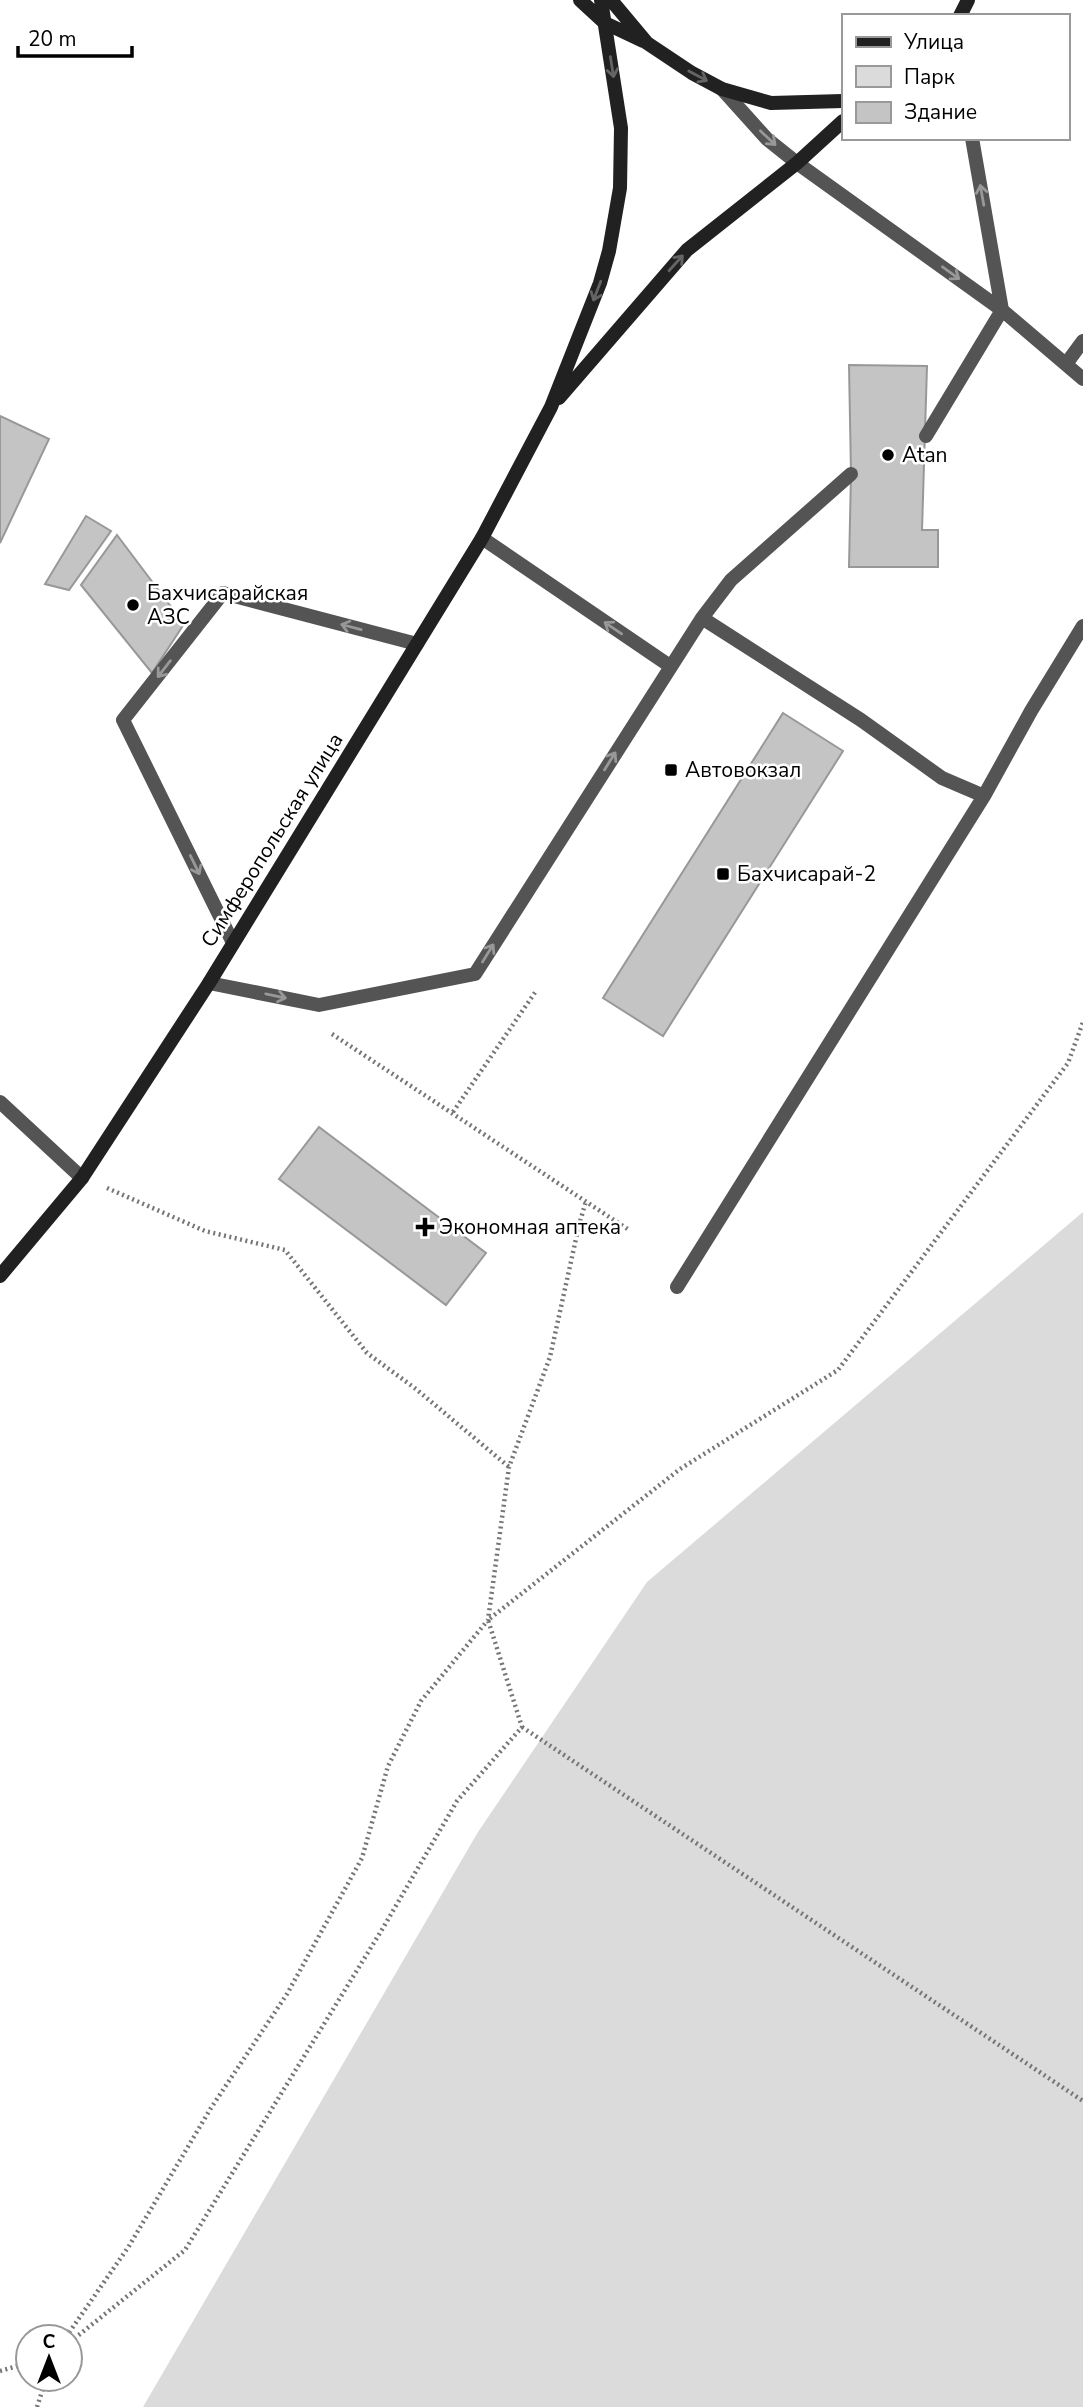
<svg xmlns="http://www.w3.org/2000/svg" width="1083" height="2407" viewBox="0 0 1083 2407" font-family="'Nunito Sans',sans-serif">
	<rect width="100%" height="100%" fill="#fff"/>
	<path fill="#dbdbdb" d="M1083 1212V2407H143L478 1832 647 1582Z"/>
	<path fill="#c4c4c4" stroke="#989898" stroke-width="2" d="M849 365 927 366 922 530H938V567H849L851 474Z
		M0 416 49 439 0 543Z
		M86 516 111 531 69 590 45 584Z
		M117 535 184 624 152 673 81 585Z
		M783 713 843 751 663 1036 603 998Z
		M319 1127 486 1253 446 1305 279 1179Z"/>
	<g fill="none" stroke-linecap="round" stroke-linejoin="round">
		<path stroke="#767676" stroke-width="4.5" stroke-dasharray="2 3.5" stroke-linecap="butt" d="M332 1034 629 1230
			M453 1112 536 991
			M107 1188 205 1231 285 1250 367 1353 416 1389 509 1467
			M522 1727 1083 2101
			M66 2337 129 2246 211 2108 287 1994 362 1858 388 1766 421 1701 488 1620 509 1467 550 1357 579 1225 586 1201
			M70 2342 185 2250 383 1928 457 1801 522 1727 488 1620 680 1469 838 1370 1068 1063 1083 1022
			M0 2371 28 2363
			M37 2407 46 2379"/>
		<path stroke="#545454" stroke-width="14" d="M722 89 767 139 797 163 1002 310 1083 379
			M1066 364 1083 341
			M926 436 1002 310 972 138
			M482 538 670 666
			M702 618 861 720 942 778 984 796 1031 711 1083 626
			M233 943 123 720 223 593 417 644
			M209 983 319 1005 475 974 702 618 731 580 851 474
			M0 1102 82 1178
			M677 1287 984 796"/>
		<path stroke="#212121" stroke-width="14" d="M580 0 605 23 643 41
			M611 0 647 43 692 73 722 89 771 103 843 101
			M960 16 968 0
			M559 398 687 250 797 163 843 121
			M0 1276 82 1178 209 983 482 538 551 407 600 283 609 251 620 188 621 128 601 0"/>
	</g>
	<defs><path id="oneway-shaft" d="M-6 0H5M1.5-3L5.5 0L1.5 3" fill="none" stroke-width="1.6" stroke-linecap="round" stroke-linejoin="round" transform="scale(1.75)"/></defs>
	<g stroke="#646464">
		<use href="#oneway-shaft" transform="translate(612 67) rotate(81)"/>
		<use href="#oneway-shaft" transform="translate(698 76) rotate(28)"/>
		<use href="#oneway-shaft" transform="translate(676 263) rotate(-48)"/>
		<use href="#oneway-shaft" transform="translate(597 291) rotate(111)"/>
	</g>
	<g stroke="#989898">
		<use href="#oneway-shaft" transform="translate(768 138) rotate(43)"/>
		<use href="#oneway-shaft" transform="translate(982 195) rotate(-100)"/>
		<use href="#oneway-shaft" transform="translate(951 273) rotate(36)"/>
		<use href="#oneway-shaft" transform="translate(351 627) rotate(-165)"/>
		<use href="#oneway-shaft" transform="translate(613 628) rotate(-146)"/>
		<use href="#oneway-shaft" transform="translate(164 669) rotate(128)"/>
		<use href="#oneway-shaft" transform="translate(610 761) rotate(-58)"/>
		<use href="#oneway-shaft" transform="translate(195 865) rotate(64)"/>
		<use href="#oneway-shaft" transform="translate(488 953) rotate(-58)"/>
		<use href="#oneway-shaft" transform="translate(276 996) rotate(12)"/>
	</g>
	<g fill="#000" stroke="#fff" stroke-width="2.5">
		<circle cx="888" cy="455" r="7"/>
		<circle cx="133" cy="605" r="7"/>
		<rect x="664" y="763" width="14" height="14" rx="3.5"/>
		<rect x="716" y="867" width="14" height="14" rx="3.5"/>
		<path d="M421.5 1216.5h7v7h7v7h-7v7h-7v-7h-7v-7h7z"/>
	</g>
	<g text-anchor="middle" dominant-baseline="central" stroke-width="5" stroke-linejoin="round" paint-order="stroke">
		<g font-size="21" fill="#000" stroke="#fff" text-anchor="start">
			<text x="902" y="455">Atan</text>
			<text x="147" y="593">Бахчисарайская<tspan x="147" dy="24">АЗС</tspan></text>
			<text x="685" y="770">Автовокзал</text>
			<text x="737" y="874">Бахчисарай-2</text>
			<text x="439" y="1227">Экономная аптека</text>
		</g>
		<g font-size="21" fill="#000" stroke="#fff">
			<text transform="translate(272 840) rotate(-58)">Симферопольская улица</text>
		</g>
	</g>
	<rect x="842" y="14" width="228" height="126" fill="#ffffff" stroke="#999999" stroke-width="2"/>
	<rect x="856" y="37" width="35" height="10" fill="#212121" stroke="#999999" stroke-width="2"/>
	<text x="904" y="49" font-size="21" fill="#000000">Улица</text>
	<rect x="856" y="66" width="35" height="21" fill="#dbdbdb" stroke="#999999" stroke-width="2"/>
	<text x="904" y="84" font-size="21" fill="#000000">Парк</text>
	<rect x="856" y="102" width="35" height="21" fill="#c4c4c4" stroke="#999999" stroke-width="2"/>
	<text x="904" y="119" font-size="21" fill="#000000">Здание</text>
	<g transform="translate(49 2358)"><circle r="33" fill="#ffffff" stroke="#999999" stroke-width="2"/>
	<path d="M0-5L12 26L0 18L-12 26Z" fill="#000000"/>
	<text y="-10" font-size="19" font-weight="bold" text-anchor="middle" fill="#000000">С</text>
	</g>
	<path d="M18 46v10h114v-10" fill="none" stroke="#000000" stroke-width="3.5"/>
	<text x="28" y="46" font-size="21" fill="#000000" stroke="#ffffff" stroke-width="5" paint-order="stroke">20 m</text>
</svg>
